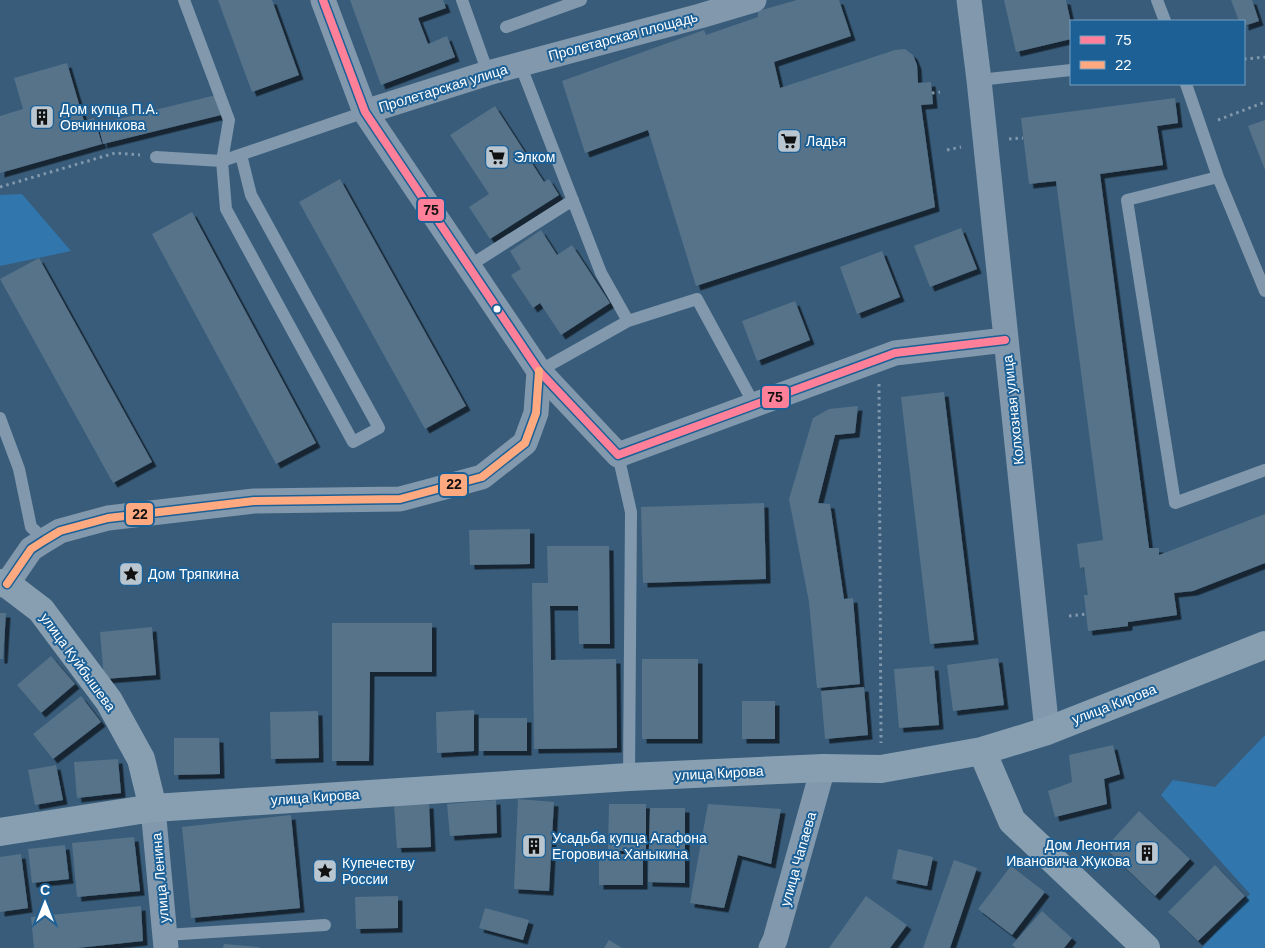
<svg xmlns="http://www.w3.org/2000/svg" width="1265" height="948" viewBox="0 0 1265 948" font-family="Helvetica,sans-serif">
	<defs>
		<filter id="shadow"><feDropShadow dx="4.5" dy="4.5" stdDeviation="0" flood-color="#0009"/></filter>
	</defs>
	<rect width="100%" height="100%" fill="#385c7a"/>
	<path fill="#3176ac" d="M22 194 71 251 0 266V195Z
		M1265 735V948H1202L1250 894 1161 795 1173 780 1215 787Z"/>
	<path fill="#56738a" filter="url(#shadow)" d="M218 0H272L299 75 252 92Z
		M350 0H443L446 8 418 18 428 44 447 36 455 57 381 85Z
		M797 0H839L851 36 774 62 780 88 895 50 905 49 913 55 917 65 918 83 931 82 933 104 921 105 935 207 696 286 648 130 585 153 562 81 704 30 706 35 758 17V11Z
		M1004 0H1066L1071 23V39L1016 52Z
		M1231 0H1252L1259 21 1244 26V21H1239Z
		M67 63 84 121 94 118 102 144 0 173V116L23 109 14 78Z
		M216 95 221 115 103 144 98 124Z
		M1175 98 1178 123 1157 126 1163 165 1100 174 1149 548H1159V555L1265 514V563L1193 591 1174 593 1177 615 1128 622V626L1088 631 1084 595H1088L1084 567 1080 568 1077 544 1103 540 1056 181 1029 184 1021 118Z
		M495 106 544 182 549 179 559 195 490 239 469 207 489 194 450 135Z
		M1265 120V170L1248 126Z
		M340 179 466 406 425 429 299 202Z
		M192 212 316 443 276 464 152 234Z
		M961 228 977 269 930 287 914 246Z
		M541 230 557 255 572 245 610 303 561 335 540 303 533 308 511 275 521 269 510 251Z
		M882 251 900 297 857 314 840 267Z
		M39 258 152 462 113 483 0 279Z
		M795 301 810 340 757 361 742 321Z
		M944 392 974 640 930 644 901 397Z
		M858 406 855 433 835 435 818 503 830 504 844 599 853 598 860 684 817 688 809 602 789 499 813 418 829 409Z
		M764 503 766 579 643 583 641 507Z
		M530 529V564L470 565 469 530Z
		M547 546H609L610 644H579L578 606H550L551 660 616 659 617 748 534 749 532 583H548Z
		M0 613H6L3 659H0Z
		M332 623H432V672H370L369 761H332Z
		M152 627 156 675 104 679 100 632Z
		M51 656 75 684 41 713 17 685Z
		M998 658 1004 705 953 711 947 665Z
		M642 659H698V739H642Z
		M934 666 939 725 899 728 894 669Z
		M864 687 868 735 825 739 821 691Z
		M81 696 101 722 53 759 33 734Z
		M742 701H775V739H742Z
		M474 710V751L437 753 436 712Z
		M318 711 319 758 271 759 270 712Z
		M479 718H527V751H479Z
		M174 738H219L220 774 174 775Z
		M1113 745 1120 774 1104 779 1107 804 1055 817 1048 791 1072 782 1069 755Z
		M118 759 121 793 77 798 74 762Z
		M56 765 63 800 35 805 28 770Z
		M518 799 554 802 549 891 514 889Z
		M496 800 497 833 450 836 447 804Z
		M429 804 431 847 397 848 394 805Z
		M609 804H646V851H608Z
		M708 804 781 809 771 864 738 855 724 908 690 903Z
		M650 808H685V883L648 882Z
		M1139 811 1190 859 1155 896 1105 848Z
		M291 815 300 908 191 918 182 827Z
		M134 837 140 891 77 897 72 843Z
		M65 845 69 879 32 883 28 849Z
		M898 849 933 857 927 886 892 879Z
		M21 854 28 908 0 912V857Z
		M599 854H643V885H599Z
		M954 860 977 868 950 948H923Z
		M1215 865 1245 896 1198 941 1168 912Z
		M1011 866 1045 892 1012 935 978 909Z
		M398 896V928L356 929 355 897Z
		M866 896 907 925 890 948H829Z
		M141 906 143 941 77 948H34L31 917Z
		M485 908 529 920 523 940 479 928Z
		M1042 911 1072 938 1064 948H1016L1012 945Z
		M609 940 622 948H604Z
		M224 944 259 947V948H223Z"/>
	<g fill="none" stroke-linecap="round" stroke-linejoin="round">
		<path stroke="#8198ad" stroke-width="3" stroke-dasharray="2.5 4" stroke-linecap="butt" d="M1244 59 1265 57
			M932 93 940 92
			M1218 120 1265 102
			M1009 139 1023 138
			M947 150 961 147
			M0 187 115 153 140 155
			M879 384 881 743
			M1069 616 1086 614"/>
		<path stroke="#8198ad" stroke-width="12" d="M184 0 229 120 222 161 226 209 353 442 379 428 251 195 241 155
			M462 0 488 73
			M1157 0 1165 21
			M506 27 581 0
			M520 64 601 273 628 321 697 299 754 404
			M979 80 1071 70
			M1186 84 1218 177 1265 291
			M156 157 222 161 365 112
			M1218 177 1127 200 1175 503 1265 470
			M469 266 573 200
			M539 371 628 321
			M0 418 19 469 31 527 45 540
			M618 455 631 512 629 777
			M165 935 325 925"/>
		<path stroke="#8198ad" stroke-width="25" d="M323 0 365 112 539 371 618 455 895 353 1005 340
			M969 0 979 80 1047 731
			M365 112 488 73 700 16 754 0
			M7 584 31 549 45 540 60 531 108 518 254 501 400 499 482 477 525 443 536 413 539 371
			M153 808 166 948
			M771 948 775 940 823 768"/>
		<path stroke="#889fb1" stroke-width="28" d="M0 583 7 584 41 610 109 701 141 759 153 808
			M982 751 1012 821 1146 948
			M0 832 153 808 169 807 629 777 823 768 881 769 982 751 1047 731 1265 645"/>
		<defs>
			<path id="bus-1" d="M323 0 365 112 539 371 618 455 895 353 1005 340"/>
			<path id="bus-2" d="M7 584 31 549 45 540 60 531 108 518 254 501 400 499 482 477 525 443 536 413 539 371"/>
		</defs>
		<use href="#bus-1" stroke="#1c6096" stroke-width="11"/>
		<use href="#bus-2" stroke="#1c6096" stroke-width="11"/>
		<use href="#bus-1" stroke="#ff8098" stroke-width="8"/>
		<use href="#bus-2" stroke="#ffa980" stroke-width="8"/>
	</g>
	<defs>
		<symbol id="building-square" viewBox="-11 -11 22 22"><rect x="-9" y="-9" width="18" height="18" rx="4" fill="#b9c6d0" stroke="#1c6096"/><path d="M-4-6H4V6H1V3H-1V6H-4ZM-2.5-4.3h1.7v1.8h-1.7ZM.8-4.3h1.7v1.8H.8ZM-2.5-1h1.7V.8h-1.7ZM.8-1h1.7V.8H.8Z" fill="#111"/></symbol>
		<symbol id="supermarket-square" viewBox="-11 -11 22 22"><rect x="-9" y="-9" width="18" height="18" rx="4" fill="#b9c6d0" stroke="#1c6096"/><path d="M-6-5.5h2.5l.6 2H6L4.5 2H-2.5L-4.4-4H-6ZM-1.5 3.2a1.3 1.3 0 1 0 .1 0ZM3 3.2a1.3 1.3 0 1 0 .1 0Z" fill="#111"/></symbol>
		<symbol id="sight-square" viewBox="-11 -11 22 22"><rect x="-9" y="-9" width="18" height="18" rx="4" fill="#b9c6d0" stroke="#1c6096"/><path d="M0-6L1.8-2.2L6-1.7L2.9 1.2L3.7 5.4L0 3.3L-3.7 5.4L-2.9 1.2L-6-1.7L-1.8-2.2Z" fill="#111"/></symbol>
	</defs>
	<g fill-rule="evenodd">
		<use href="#building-square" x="28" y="103" width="28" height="28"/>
		<use href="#supermarket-square" x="775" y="127" width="28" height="28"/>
		<use href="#supermarket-square" x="483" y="143" width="28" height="28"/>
		<use href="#sight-square" x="117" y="560" width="28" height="28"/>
		<use href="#building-square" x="520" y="832" width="28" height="28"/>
		<use href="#building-square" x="1133" y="839" width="28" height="28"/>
		<use href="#sight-square" x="311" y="857" width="28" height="28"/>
	</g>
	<circle fill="#fff" stroke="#1c6096" stroke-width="2" cx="497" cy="309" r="4.5"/>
	<g text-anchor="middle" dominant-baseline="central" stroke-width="4" stroke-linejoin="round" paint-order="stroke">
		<g font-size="14" fill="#fff" stroke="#1c6096">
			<text transform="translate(623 36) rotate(-15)">Пролетарская площадь</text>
			<text transform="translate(443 88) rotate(-17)">Пролетарская улица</text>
			<text transform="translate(1013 410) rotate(-96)">Колхозная улица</text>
			<text transform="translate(78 662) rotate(54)">улица Куйбышева</text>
			<text transform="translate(1114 704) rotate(-21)">улица Кирова</text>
			<text transform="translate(719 773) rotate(-3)">улица Кирова</text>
			<text transform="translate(315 797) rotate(-4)">улица Кирова</text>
			<text transform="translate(798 859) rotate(-74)">улица Чапаева</text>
			<text transform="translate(160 878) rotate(-95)">улица Ленина</text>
		</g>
		<g font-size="14" fill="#fff" stroke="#1c6096" text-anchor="start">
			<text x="60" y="109">Дом купца П.А.<tspan x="60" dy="16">Овчинникова</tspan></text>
			<text x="806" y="141">Ладья</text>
			<text x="514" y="157">Элком</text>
			<text x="148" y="574">Дом Тряпкина</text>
			<text x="552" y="838">Усадьба купца Агафона<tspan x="552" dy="16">Егоровича Ханыкина</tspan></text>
			<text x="1130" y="845" text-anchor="end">Дом Леонтия<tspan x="1130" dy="16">Ивановича Жукова</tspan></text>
			<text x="342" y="863">Купечеству<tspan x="342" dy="16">России</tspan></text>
		</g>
	</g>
	<g stroke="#1c6096" stroke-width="2">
		<rect x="417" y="198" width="28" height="24" rx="5" fill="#ff8098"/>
		<rect x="761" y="385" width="29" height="24" rx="5" fill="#ff8098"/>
		<rect x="439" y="473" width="29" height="24" rx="5" fill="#ffa980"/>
		<rect x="125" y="502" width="29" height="24" rx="5" fill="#ffa980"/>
	</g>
	<g font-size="14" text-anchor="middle" font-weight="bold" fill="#111">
		<text x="431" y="215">75</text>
		<text x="775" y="402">75</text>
		<text x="454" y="489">22</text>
		<text x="140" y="519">22</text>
	</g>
	<rect x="1070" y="20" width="175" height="65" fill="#1c6096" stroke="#77a0c0"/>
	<rect x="1080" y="36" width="25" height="8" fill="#ff8098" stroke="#77a0c0"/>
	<text x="1115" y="45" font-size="15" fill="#ffffff">75</text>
	<rect x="1080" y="61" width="25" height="8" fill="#ffa980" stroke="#77a0c0"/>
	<text x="1115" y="70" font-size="15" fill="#ffffff">22</text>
	<g transform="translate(45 903)" stroke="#1c6096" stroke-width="4" paint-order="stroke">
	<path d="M0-4L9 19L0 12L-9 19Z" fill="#ffffff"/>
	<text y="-8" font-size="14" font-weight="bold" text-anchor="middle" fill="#ffffff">С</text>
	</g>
</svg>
